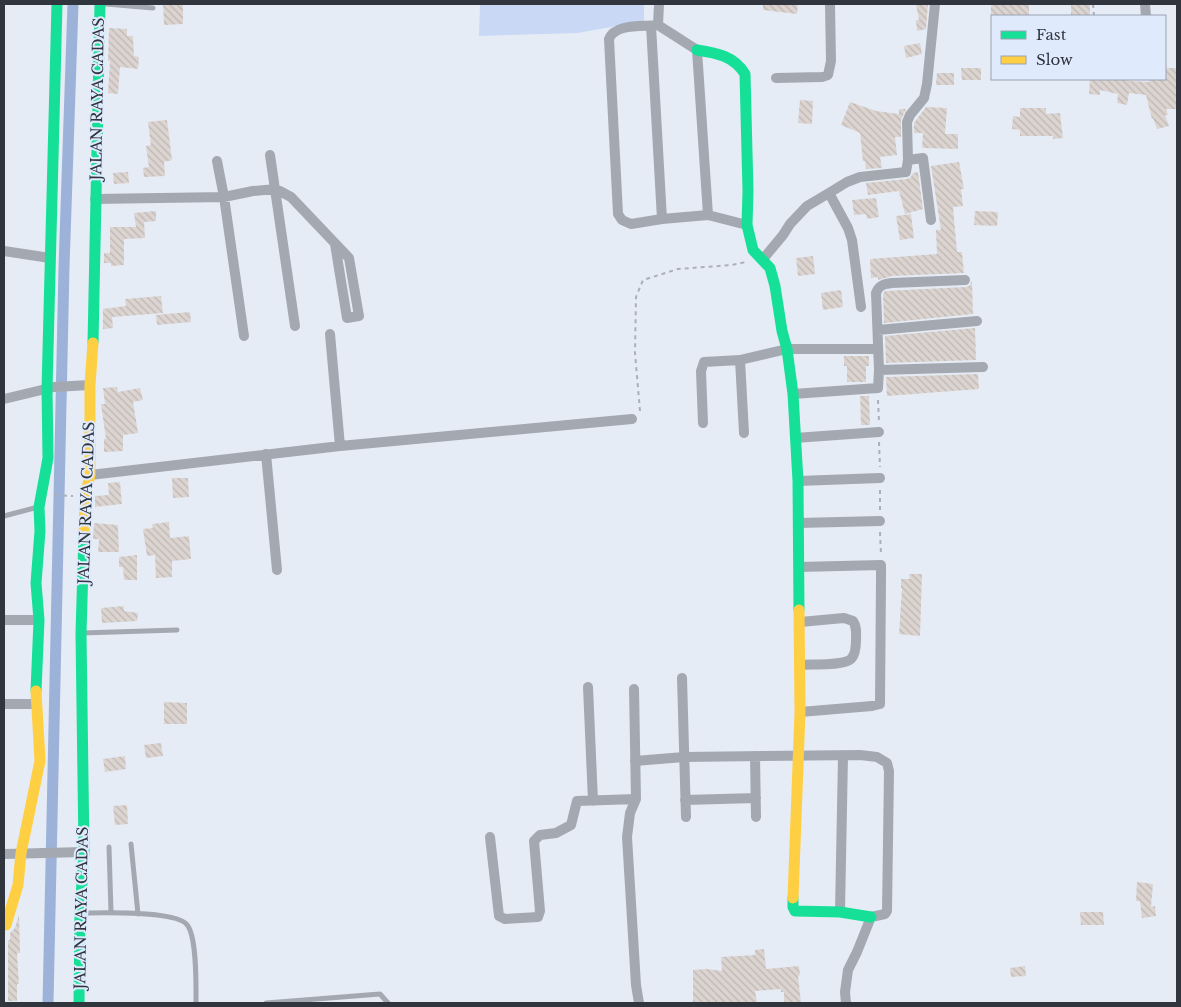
<svg xmlns="http://www.w3.org/2000/svg" width="1181" height="1007" viewBox="0 0 1181 1007" font-family="'Libre Baskerville',serif">
	<defs>
		<pattern id="building-back-hatch" width="6" height="6" patternUnits="userSpaceOnUse" patternTransform="scale(1.25)"><rect width="6" height="6" fill="#dcd4d1"/><path d="M-1 5l2 2M0 0l6 6M5-1l2 2" fill="none" stroke="#bdb7b4"/></pattern>
	</defs>
	<rect width="100%" height="100%" fill="#e6ecf6"/>
	<path fill="#c8d8f5" d="M480 4H644V21L578 33 479 36Z"/>
	<g fill="none" stroke-linecap="round" stroke-linejoin="round">
		<path stroke="#9cb2d8" stroke-width="11" d="M48 1003 64 267 73 4"/>
	</g>
	<path fill="url(#building-back-hatch)" d="M163 4H183V24L164 25Z
		M763 4H798L797 14 763 10Z
		M916 4H928L926 29 917 31 916 20H919Z
		M991 4H1029V16H991Z
		M1071 4H1090V15H1071Z
		M109 28 127 29V36H133L134 56 139 57 138 69 120 67 118 94 108 93 110 61H108Z
		M920 43 922 54 906 58 904 46Z
		M961 68H981V80H962Z
		M1165 68H1177V109H1166L1168 115H1165L1169 126 1157 129 1153 118 1152 119 1146 95 1129 93 1127 105 1117 103 1118 94 1100 90V95L1089 94 1090 79H1130L1129 81 1149 82V79H1165Z
		M937 73H954V85H936Z
		M800 100 813 101 812 124 798 123Z
		M850 102 876 111 899 114V109H906L901 120V137H895L897 155 880 157 882 168 866 169 865 161H863L860 133 841 125Z
		M926 107 947 108 945 134H958V149L922 148 923 133H914V123Z
		M1020 108H1046V114L1060 113 1063 138 1053 139V136H1020V130L1012 129 1013 116 1020 117Z
		M167 120 172 160 164 162 165 176 144 177 143 168 149 167 146 146 151 145 148 122Z
		M959 162 964 189H961L963 206 953 207 957 252H962L964 273 892 276 878 280V277L871 278 870 259 937 254 936 230H941L931 166Z
		M128 172 129 183 114 184 113 173Z
		M918 172 923 209 905 214 899 191 868 195 866 183 907 179 911 177 913 173Z
		M876 198 879 217 867 219 866 214 854 215 852 200Z
		M156 211V221L144 222 145 238 124 239V265L111 266V263H104V253H110V227H136L134 213Z
		M975 211 998 212 997 226 974 225Z
		M911 214 914 238 900 240 896 216Z
		M813 256 815 274 798 276 796 258Z
		M972 281 973 314 884 323 883 294 885 291 965 287 969 286Z
		M841 290 843 307 823 310 821 293Z
		M161 296 163 313 112 317 113 328 103 329V309L126 306 125 299Z
		M190 312 191 322 157 325 156 315Z
		M975 328 976 360 886 363 885 336Z
		M844 356H869V366H866V382H847V366H844Z
		M978 374 979 389 887 396 886 377Z
		M117 387 118 392 140 388 143 400 133 402 138 433 123 435V451L104 452V439H106L101 404H105L103 388Z
		M860 396H869L870 425H861Z
		M172 478H188L189 497 173 498Z
		M120 482 122 504 95 507V496L109 495 108 483Z
		M169 522 170 538 189 536 191 559 172 561V577L156 578 155 555 147 556 143 529 153 528 152 524Z
		M94 523 118 525 119 552H98L99 539H93Z
		M137 555V580H124L123 567H119V557Z
		M909 574H922L920 636 899 634 902 588H901V579H910Z
		M124 606V611L138 613 137 621 102 623 101 608Z
		M164 702 187 703V724H164Z
		M161 743 163 756 146 758 144 745Z
		M125 756 126 769 105 772 103 759Z
		M127 805 128 824 115 825 113 806Z
		M1137 882 1153 884 1151 907 1155 906 1156 916 1142 918 1140 901H1136Z
		M1080 912H1103L1104 925H1081Z
		M19 915 20 953H17L19 984H17V1001H8V940H10V933L15 928Z
		M764 949 766 969 799 966 800 975 798 976 801 1003H784V992H781V989L755 991 757 1002 693 1003V970L707 969 722 971 721 957 755 955V950Z
		M1025 966 1026 976 1011 977 1010 968Z"/>
	<g fill="none" stroke-linecap="round" stroke-linejoin="round">
		<path stroke="#abb0b7" stroke-width="2" stroke-dasharray="4 4" stroke-linecap="butt" d="M1093 4 1094 16
			M878 400 879 422
			M640 411 635 353 636 297 643 280 678 269 732 265 746 262
			M879 442 880 467
			M880 490V510
			M55 495 73 496
			M880 532 881 555"/>
		<path stroke="#a4a9b1" stroke-width="5" d="M106 4 153 8
			M4 516 38 507
			M82 633 177 630
			M131 844 138 914
			M109 847 111 912
			M83 913C102 913 179 910 188 926 197 940 196 986 196 1003
			M266 1003 380 994 388 1003"/>
		<path stroke="#a4a9b1" stroke-width="10" d="M659 4 658 25C644 27 615 23 609 39L618 214 622 220 631 224 662 219 708 215 747 225
			M1145 4 1146 16
			M658 25 697 50 708 215
			M651 26 662 219
			M776 78 822 77 828 75 831 61 830 4
			M270 155 295 326
			M908 160 907 122 910 115 924 98 927 84 935 4
			M217 161 224 197 244 336
			M829 193 848 228 852 240 861 307
			M95 199 224 197 253 191 276 189 291 197 349 258 359 316 347 318 335 244
			M4 251 50 258
			M763 259 783 235 790 224 807 206 829 193 847 182 860 177 906 172 908 160 923 158 931 220
			M878 330 977 321
			M330 334 340 446
			M740 360 744 433
			M879 370 983 367
			M793 394 878 388 879 370 876 293C879 285 884 284 892 283L965 280
			M4 399 54 387 90 385
			M703 423 701 371 704 362 740 360 787 349H878
			M795 438 879 432
			M266 454 277 570
			M90 475 340 446 632 419
			M798 481 880 478
			M799 523 880 521
			M799 567 881 565V578L880 704 872 706 800 712
			M4 620H39
			M800 622 844 618 853 621C857 627 856 633 856 640 856 646 855 655 851 659 843 666 811 664 800 665
			M682 678 686 817
			M588 687 593 801
			M634 689 636 799 630 813 627 837 636 985 639 1003
			M4 704H36
			M755 756 756 817
			M635 761 684 757 860 755 877 757 887 763 889 771 887 911 885 914 871 917 857 952 848 970 845 992 846 1003
			M685 800 756 798
			M490 837 499 916 505 919 538 917 540 911 534 841 540 835 556 833 571 825 577 801 636 799
			M4 854 84 852
			M840 912 843 756"/>
		<path stroke="#16e098" stroke-width="11" d="M697 50C717 53 734 56 745 74L748 191 747 225 753 250 770 268 775 286 782 331 787 349 793 394 798 481 799 610
			M93 343 100 4
			M36 691 39 620 36 583 40 531 39 507 48 458 47 389 57 4
			M793 898V907L795 911 840 912 871 917
			M79 1003 80 913 84 852 81 633 84 533"/>
		<path stroke="#ffcf43" stroke-width="11" d="M84 533 85 497 90 475V385L93 343
			M793 898 800 712 799 610
			M6 925 18 885 21 853 40 761 36 691"/>
	</g>
	<g text-anchor="middle" dominant-baseline="central" stroke-width="4" stroke-linejoin="round" paint-order="stroke">
		<g font-size="15" fill="#30353e" stroke="#dfeafd">
			<text transform="translate(97 99) rotate(-89)">JALAN RAYA CADAS</text>
			<text transform="translate(86 503) rotate(-88)">JALAN RAYA CADAS</text>
			<text transform="translate(81 908) rotate(-89)">JALAN RAYA CADAS</text>
		</g>
	</g>
	<rect width="1181" height="1007" fill="none" stroke="#30353e" stroke-width="10"/>
	<rect x="991" y="15" width="175" height="65" fill="#dfeafd" stroke="#99a2b1"/>
	<rect x="1001" y="31" width="25" height="8" fill="#16e098" stroke="#99a2b1"/>
	<text x="1036" y="40" font-size="15" fill="#30353e">Fast</text>
	<rect x="1001" y="56" width="25" height="8" fill="#ffcf43" stroke="#99a2b1"/>
	<text x="1036" y="65" font-size="15" fill="#30353e">Slow</text>
</svg>
